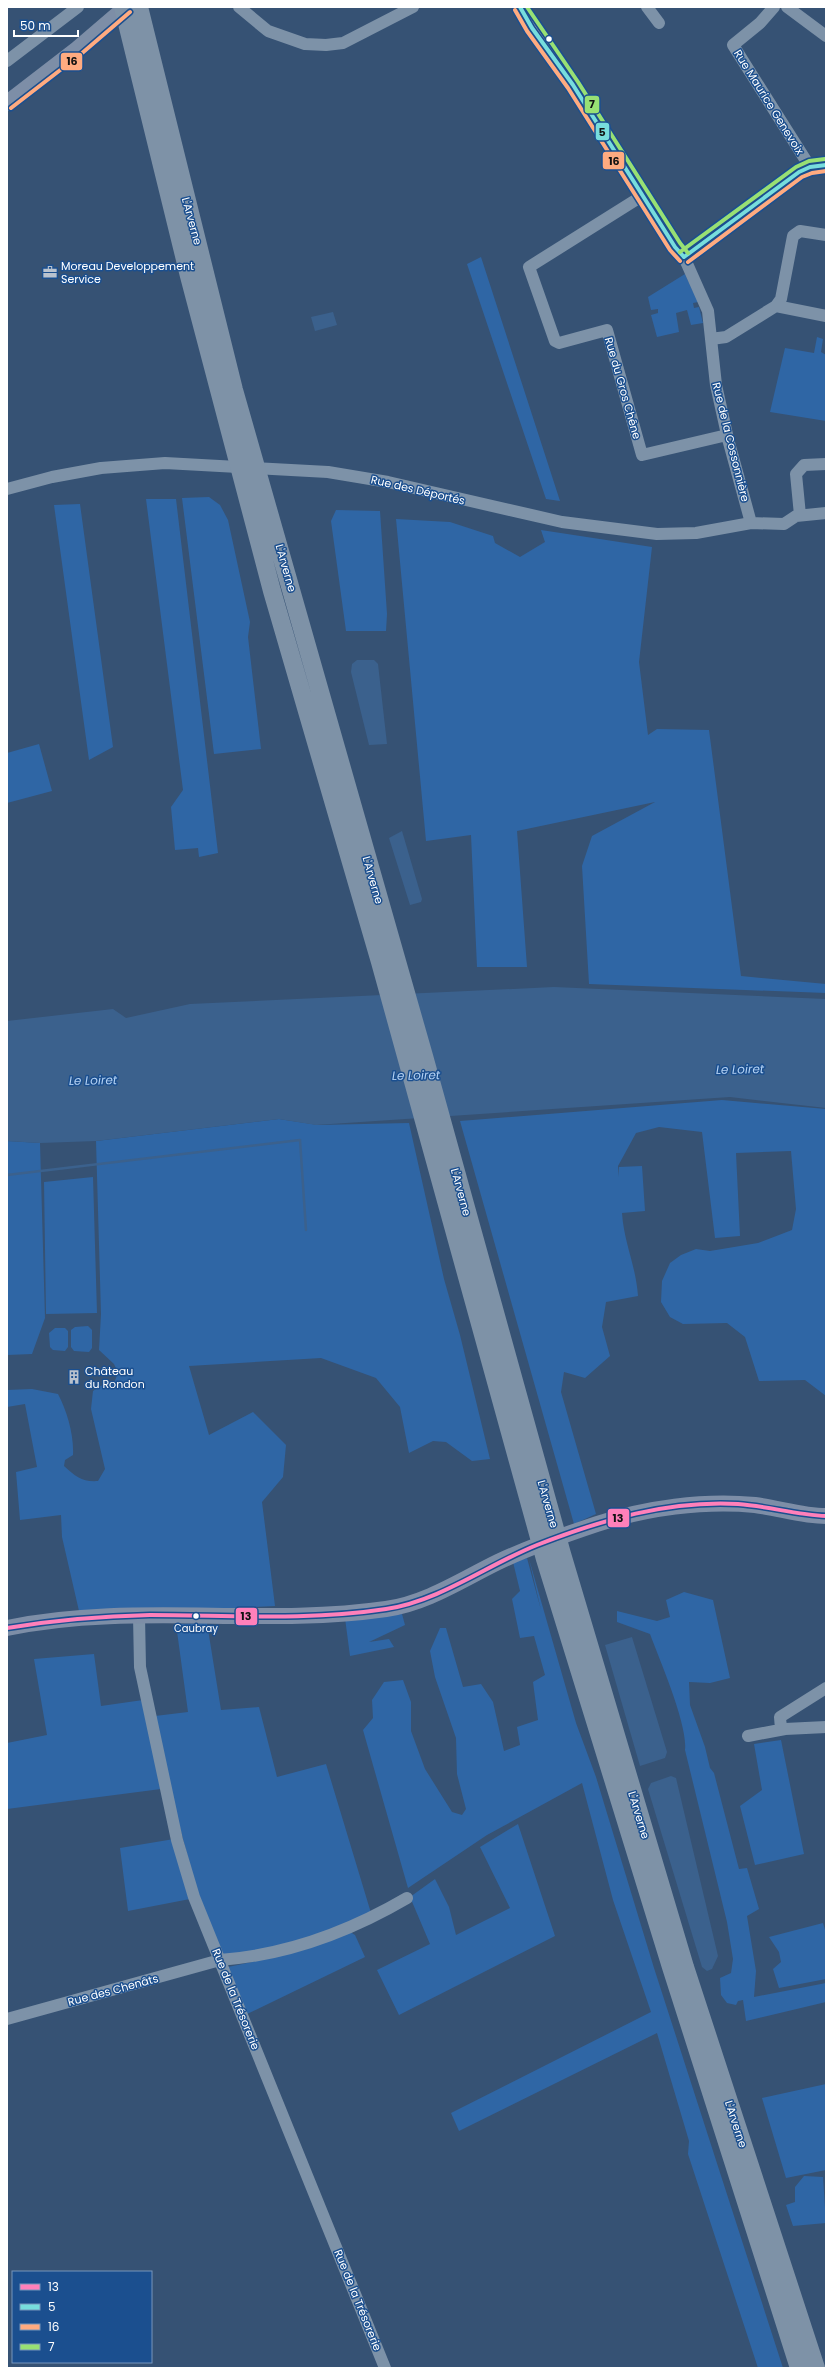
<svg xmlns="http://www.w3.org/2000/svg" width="833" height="2375" viewBox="0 0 833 2375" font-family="Poppins,sans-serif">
	<rect width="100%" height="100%" fill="#365274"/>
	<path fill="#2f66a5" d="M481 257 560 501 546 499 467 264Z
		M685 274 698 302 693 303 694 308 699 307 703 323 691 325 687 310 676 313 679 332 657 337 651 315 658 313V309L651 310 648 297Z
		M817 337 823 339 821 352 826 355V421L770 412 785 348 814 353Z
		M209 497 220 505 228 520 250 622 248 637 261 749 214 754 182 498Z
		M146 499H176L218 853 199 857 198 848 175 850 171 807 183 790Z
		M80 504 113 747 89 760 54 505Z
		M336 510 380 511 387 614 386 631H346L331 521Z
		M396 519 450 522 493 536 495 543 520 557 545 542 541 530 652 547 639 662 648 735 657 729 709 730 741 976 826 984V993L589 984 582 866 592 836 655 802 517 831 527 967H477L471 835 426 841Z
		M39 744 52 791 7 803V753Z
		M722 1100 826 1109V1396L805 1380 759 1381 745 1337 727 1323 683 1324 670 1317 661 1302 662 1281 670 1263 681 1255 696 1249 710 1251 758 1243 792 1230 796 1209 791 1151 736 1153 740 1236 715 1238 702 1132 659 1127 636 1133 618 1166 619 1177V1167L642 1166 645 1211 622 1213C624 1243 636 1266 638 1296L606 1302 602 1327 610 1356 585 1378 564 1372 561 1392 596 1514 574 1524 460 1121Z
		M279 1119 318 1125 409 1123 444 1279 460 1335 490 1459 472 1461 446 1442 433 1441 409 1453 400 1407 376 1378 321 1358 189 1366 209 1435 253 1412 286 1445 283 1477 262 1502 275 1606 174 1611H79L62 1537 61 1515 20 1520 16 1472 37 1467 25 1404 7 1407V1390L32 1389 58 1394C67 1411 74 1435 73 1455L65 1460 64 1466C76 1477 82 1482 98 1481L105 1469 91 1409 93 1391 100 1386 114 1383 118 1373 114 1364 99 1350 101 1314 96 1141Z
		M7 1141 40 1143 45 1318 32 1354 7 1355Z
		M93 1177 97 1313 46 1314 44 1182Z
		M88 1326 92 1330V1348L89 1352 74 1351 71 1347V1330L75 1327Z
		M55 1328H65L68 1331V1347L65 1351 53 1350 50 1347 49 1333Z
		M527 1558 541 1610 529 1559 576 1723 596 1777 654 1968 783 2368H758L688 2154 689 2141 657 2033 459 2131 451 2113 651 2012 613 1900 582 1783 487 1835 408 1888 363 1730 373 1718 372 1700 384 1682 403 1680 411 1702V1731L425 1769 452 1812 462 1815 466 1809 457 1774 456 1738 435 1677 430 1651 440 1628H446L463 1687 481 1684 493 1702 504 1751 520 1745 517 1727 538 1720 533 1682 545 1675 534 1636 520 1638 512 1599 520 1591 513 1562Z
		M684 1592 713 1600 730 1678 710 1683 689 1682 690 1705 705 1747 710 1768 714 1773 739 1869 747 1868 759 1909 747 1916 756 1971 754 1997 826 1983V2002L746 2021 743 2000 738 2001 736 2005 727 2003 721 1995 720 1978 731 1973 733 1959 727 1922 685 1750C688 1725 660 1661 650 1634L617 1622V1611L657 1621 670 1617 666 1600Z
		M402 1614 405 1625 369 1642 389 1639 394 1647 350 1656 345 1618Z
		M207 1623 221 1710 259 1707 277 1777 326 1764 371 1913 295 1944 228 1957 222 1953 197 1891 179 1824 155 1716 188 1712 176 1624Z
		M94 1654 101 1706 143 1700 161 1789 7 1809V1743L47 1735 34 1659Z
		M781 1740 804 1854 755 1865 740 1806 762 1790 754 1744Z
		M518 1824 555 1936 399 2015 377 1970 430 1944 410 1897 435 1879 449 1907 456 1935 510 1908 480 1847Z
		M174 1839 190 1899 128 1911 120 1848Z
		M823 1923 826 1933V1979L779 1988 773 1969 781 1962 779 1952 769 1937Z
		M350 1932 355 1935 365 1957 245 2015 228 1967 252 1962Z
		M826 2084V2170L786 2178 762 2098Z
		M804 2176 823 2177 826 2223 793 2226 786 2205 795 2202V2187Z"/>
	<path fill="#3b618d" d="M333 312 337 325 315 331 311 317Z
		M357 660H374L378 664 387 744 369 745 351 672 352 664Z
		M402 831 422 899 421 902 410 905 389 838Z
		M554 987 826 999V1108L730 1097 316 1125 279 1119 96 1141 40 1143 7 1141V1021L113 1009 126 1018 190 1004Z
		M632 1637 667 1752 665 1758 640 1766 605 1645Z
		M671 1776 676 1778 718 1956 712 1969 707 1971 702 1967 648 1789 651 1783Z"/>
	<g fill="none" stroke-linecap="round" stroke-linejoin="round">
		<path stroke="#3b618d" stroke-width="2.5" d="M7 1175 300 1140 306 1230"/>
		<path stroke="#7d92a8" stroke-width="12" d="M239 7 268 31 305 44 326 45 343 43 413 7
			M520 7C534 36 556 58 573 85 607 139 640 193 675 247L684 257 708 311 716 385 728 439 751 523
			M647 7 659 23
			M774 7 760 23 733 45 810 167
			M787 7 826 36
			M7 61 78 7
			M642 196 529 267 555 341 559 343 607 330 642 455 727 435
			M684 257 799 172 810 167 826 165
			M776 306 781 299 793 236 800 231 826 235
			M711 339 726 337 776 306 826 316
			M7 489 52 477 101 468 165 463 328 472 388 482 562 522 657 534 696 533 751 523 784 524 796 516 826 513
			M800 515 796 474 804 465 826 464
			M139 1616 140 1667 177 1840 194 1897 385 2368
			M781 1729 780 1717 826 1688
			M748 1736 785 1729 826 1727
			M7 2019 220 1960C287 1955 349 1932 407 1898"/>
		<path stroke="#7d8ea7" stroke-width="16" d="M7 103 77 49 126 7
			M7 1628C131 1602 260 1627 386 1609 427 1603 461 1580 498 1562 530 1547 564 1535 597 1524 646 1508 703 1500 755 1505 779 1508 802 1516 826 1516"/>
		<path stroke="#7e92a7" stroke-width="18" d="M123 7 189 276 272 591 380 962 545 1559 671 1967 799 2368
			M139 7 234 390 424 1056 562 1554 685 1967 816 2368"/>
		<defs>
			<path id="bus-1" d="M7 1628C55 1620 102 1616 150 1615 228 1615 308 1621 386 1609 440 1601 487 1565 537 1545 601 1520 669 1500 738 1504 768 1506 796 1515 826 1516"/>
			<path id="bus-2" d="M520 7 532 28 573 85 675 247 684 257
				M684 257 799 172 810 167 826 165"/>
			<path id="bus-3" d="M515 10 527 31 568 88 670 250 680 261
				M11 108 81 54 130 12
				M688 262 802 177 812 173 826 171"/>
			<path id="bus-4" d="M527 7 578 82 680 243 688 253
				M680 252 796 167 809 161 825 159"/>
		</defs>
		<use href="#bus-1" stroke="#1b4f8f" stroke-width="7"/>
		<use href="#bus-2" stroke="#1b4f8f" stroke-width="7"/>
		<use href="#bus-3" stroke="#1b4f8f" stroke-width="7"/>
		<use href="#bus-4" stroke="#1b4f8f" stroke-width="7"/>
		<use href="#bus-1" stroke="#ff80ba" stroke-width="4"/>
		<use href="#bus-2" stroke="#7dd" stroke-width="4"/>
		<use href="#bus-3" stroke="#ffab80" stroke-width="4"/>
		<use href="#bus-4" stroke="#98e074" stroke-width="4"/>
	</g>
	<defs>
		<symbol id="office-bare" viewBox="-9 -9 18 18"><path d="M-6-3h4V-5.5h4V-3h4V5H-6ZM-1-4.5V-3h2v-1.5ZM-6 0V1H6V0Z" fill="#b9c2ce" stroke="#1b4f8f" stroke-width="2.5" paint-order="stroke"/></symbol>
		<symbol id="building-bare" viewBox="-9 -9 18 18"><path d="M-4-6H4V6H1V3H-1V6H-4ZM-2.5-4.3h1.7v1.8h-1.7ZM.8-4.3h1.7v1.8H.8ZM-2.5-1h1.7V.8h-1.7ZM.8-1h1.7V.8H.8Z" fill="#b9c2ce" stroke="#1b4f8f" stroke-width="2.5" paint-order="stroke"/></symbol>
	</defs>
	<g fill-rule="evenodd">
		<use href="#office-bare" x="40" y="262" width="20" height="20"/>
		<use href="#building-bare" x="64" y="1367" width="20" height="20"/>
	</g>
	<g fill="#fff" stroke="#1b4f8f" stroke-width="1.5">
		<circle cx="549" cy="39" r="3.5"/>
		<circle cx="196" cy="1616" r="3.5"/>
	</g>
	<g text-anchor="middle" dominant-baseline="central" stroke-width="3" stroke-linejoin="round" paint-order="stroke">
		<g font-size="10" fill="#fff" stroke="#1b4f8f">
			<text x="196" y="1628">Caubray</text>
		</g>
		<g font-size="11" fill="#fff" stroke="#1b4f8f">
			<text transform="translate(769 102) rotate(58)">Rue Maurice Genevoix</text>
			<text transform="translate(192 221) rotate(75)">L'Arverne</text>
			<text transform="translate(623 388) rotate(74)">Rue du Gros Chêne</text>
			<text transform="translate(731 442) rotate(76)">Rue de la Cossonnière</text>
			<text transform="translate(418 490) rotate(13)">Rue des Déportés</text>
			<text transform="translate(286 568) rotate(74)">L'Arverne</text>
			<text transform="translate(373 880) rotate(74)">L'Arverne</text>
			<text transform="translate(461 1192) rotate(75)">L'Arverne</text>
			<text transform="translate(548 1504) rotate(74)">L'Arverne</text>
			<text transform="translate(639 1815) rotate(73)">L'Arverne</text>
			<text transform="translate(113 1990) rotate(-15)">Rue des Chenâts</text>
			<text transform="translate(236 1999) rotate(68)">Rue de la Trésorerie</text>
			<text transform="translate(736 2124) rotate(72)">L'Arverne</text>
			<text transform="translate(358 2300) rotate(68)">Rue de la Trésorerie</text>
		</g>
		<g font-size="11" fill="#fff" stroke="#1b4f8f" text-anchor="start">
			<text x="61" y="266">Moreau Developpement<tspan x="61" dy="13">Service</tspan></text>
			<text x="85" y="1371">Château<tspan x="85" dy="13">du Rondon</tspan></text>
		</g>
		<g font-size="12" font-style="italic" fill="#b5d3f5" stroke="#1b4f8f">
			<text transform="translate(740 1069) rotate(-1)">Le Loiret</text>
			<text transform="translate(416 1075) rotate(-1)">Le Loiret</text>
			<text transform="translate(93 1080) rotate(-1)">Le Loiret</text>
		</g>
	</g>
	<g stroke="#1b4f8f" stroke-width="1.5">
		<rect x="60" y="52" width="23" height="19" rx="4" fill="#ffab80"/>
		<rect x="584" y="95" width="16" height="19" rx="4" fill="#98e074"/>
		<rect x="595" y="122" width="15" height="19" rx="4" fill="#7dd"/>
		<rect x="602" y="151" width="23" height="19" rx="4" fill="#ffab80"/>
		<rect x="607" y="1508" width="23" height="20" rx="4" fill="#ff80ba"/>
		<rect x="235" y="1607" width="23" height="19" rx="4" fill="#ff80ba"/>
	</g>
	<g font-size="11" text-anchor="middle" font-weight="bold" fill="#111">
		<text x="72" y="65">16</text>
		<text x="592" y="108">7</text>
		<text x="602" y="136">5</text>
		<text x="614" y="165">16</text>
		<text x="618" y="1522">13</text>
		<text x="246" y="1620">13</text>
	</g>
	<rect width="833" height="2375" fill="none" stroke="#ffffff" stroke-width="16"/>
	<rect x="12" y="2271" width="140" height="92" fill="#1b4f8f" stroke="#7695bc"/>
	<rect x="20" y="2284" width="20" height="6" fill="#ff80ba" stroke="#7695bc"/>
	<text x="48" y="2291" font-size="12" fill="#ffffff">13</text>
	<rect x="20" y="2304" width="20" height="6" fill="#77dddd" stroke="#7695bc"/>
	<text x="48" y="2311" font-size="12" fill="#ffffff">5</text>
	<rect x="20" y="2324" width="20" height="6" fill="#ffab80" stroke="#7695bc"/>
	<text x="48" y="2331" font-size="12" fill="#ffffff">16</text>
	<rect x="20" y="2344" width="20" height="6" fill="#98e074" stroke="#7695bc"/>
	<text x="48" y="2351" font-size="12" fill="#ffffff">7</text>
	<path d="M14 30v6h64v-6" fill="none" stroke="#ffffff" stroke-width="2"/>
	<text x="20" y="30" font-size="12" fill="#ffffff" stroke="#1b4f8f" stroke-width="3" paint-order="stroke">50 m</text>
</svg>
